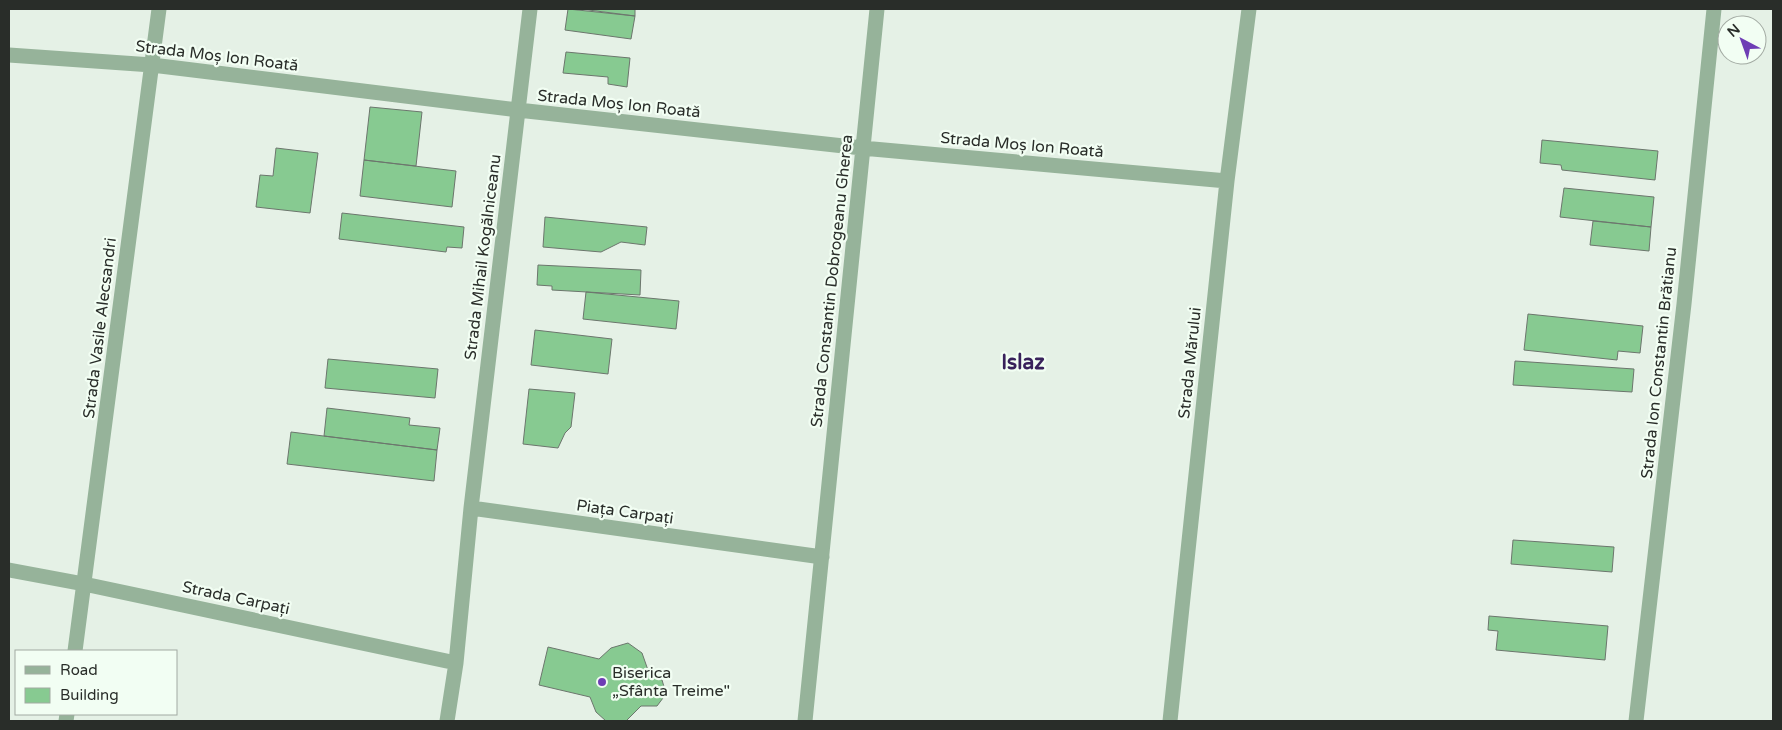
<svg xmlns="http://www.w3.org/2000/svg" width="1782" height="730" viewBox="0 0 1782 730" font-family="'Varela Round',sans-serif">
	<rect width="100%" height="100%" fill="#e5f1e6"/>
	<path fill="#87ca91" stroke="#6c766d" d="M568 9 635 16 631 39 565 30Z
		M581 9H635V16Z
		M566 52 630 58 627 87 608 84V77L563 73Z
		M370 107 422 112 416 166 364 160Z
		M1542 140 1658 151 1655 180 1562 170 1561 165 1540 163Z
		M276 148 318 153 310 213 256 207 260 175 273 176Z
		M364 160 456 171 452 207 360 196Z
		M1564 188 1654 197 1651 227 1560 217Z
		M342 213 464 227 462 248 447 247 446 252 339 239Z
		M545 217 647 227 645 245 621 242 601 252 543 247Z
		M1593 221 1651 227 1649 251 1590 245Z
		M538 265 641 270 640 295 552 290V286L537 285Z
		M586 292 679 301 676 329 583 319Z
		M1528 314 1643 326 1640 353 1618 351 1617 360 1524 350Z
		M535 330 612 339 608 374 531 365Z
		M328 359 438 369 435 398 325 388Z
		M1515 361 1634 369 1632 392 1513 385Z
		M529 389 575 393 571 427 565 433 558 448 523 444Z
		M327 408 410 418 409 425 440 428 437 450 324 436Z
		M291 432 437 450 434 481 287 464Z
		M1513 540 1614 547 1612 572 1511 564Z
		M1489 616 1608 626 1605 660 1496 650 1498 631 1488 630Z
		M628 643 642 653 649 673 662 680 665 690 663 698 657 706H641L626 721H606L596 712 590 697 539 685 548 647 599 659 611 648Z"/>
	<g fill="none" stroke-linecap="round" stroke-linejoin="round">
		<path stroke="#96b39a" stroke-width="15" d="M9 55 152 65 518 110 862 148 1227 181
			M471 508 822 557
			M9 570 84 584 456 663
			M75 651 159 9
			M66 721 67 714
			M447 721 456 663 471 508 530 9
			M805 721 877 9
			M1170 721 1227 181 1249 9
			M1636 721 1684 304 1714 9"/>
	</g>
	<circle fill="#6e3db5" stroke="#f2fef3" stroke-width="2" cx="602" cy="682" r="5"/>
	<g text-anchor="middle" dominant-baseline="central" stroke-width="4.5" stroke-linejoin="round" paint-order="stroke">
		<g font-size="16" fill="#292d29" stroke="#f2fef3">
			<text transform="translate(217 56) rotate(7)">Strada Moș Ion Roată</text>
			<text transform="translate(619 104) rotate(6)">Strada Moș Ion Roată</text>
			<text transform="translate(1022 145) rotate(5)">Strada Moș Ion Roată</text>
			<text transform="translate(483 257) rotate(-83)">Strada Mihail Kogălniceanu</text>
			<text transform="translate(832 281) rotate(-84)">Strada Constantin Dobrogeanu Gherea</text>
			<text transform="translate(100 328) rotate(-83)">Strada Vasile Alecsandri</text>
			<text transform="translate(1190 363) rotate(-84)">Strada Mărului</text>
			<text transform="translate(1659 363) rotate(-84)">Strada Ion Constantin Brătianu</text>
			<text transform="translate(625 512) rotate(8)">Piața Carpați</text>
			<text transform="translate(236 598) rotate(12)">Strada Carpați</text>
		</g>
		<g font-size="16" fill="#292d29" stroke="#f2fef3" text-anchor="start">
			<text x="612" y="673">Biserica<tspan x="612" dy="18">„Sfânta Treime"</tspan></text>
		</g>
		<g font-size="21" font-weight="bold" fill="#38215b" stroke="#f2fef3">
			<text x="1023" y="362">Islaz</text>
		</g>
	</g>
	<rect width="1782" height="730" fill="none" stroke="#292d29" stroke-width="20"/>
	<rect x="15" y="650" width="162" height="65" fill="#f2fef3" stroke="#a2aaa2"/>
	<rect x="25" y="666" width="25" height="8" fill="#96b39a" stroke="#a2aaa2"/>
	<text x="60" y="675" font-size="15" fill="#292d29">Road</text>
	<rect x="25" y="688" width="25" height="15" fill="#87ca91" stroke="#a2aaa2"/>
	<text x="60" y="700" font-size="15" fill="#292d29">Building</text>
	<g transform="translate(1742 40) rotate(319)"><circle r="24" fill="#f2fef3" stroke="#a2aaa2"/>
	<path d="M0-4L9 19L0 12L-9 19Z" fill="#6e3db5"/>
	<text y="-8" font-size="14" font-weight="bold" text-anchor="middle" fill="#292d29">N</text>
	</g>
</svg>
